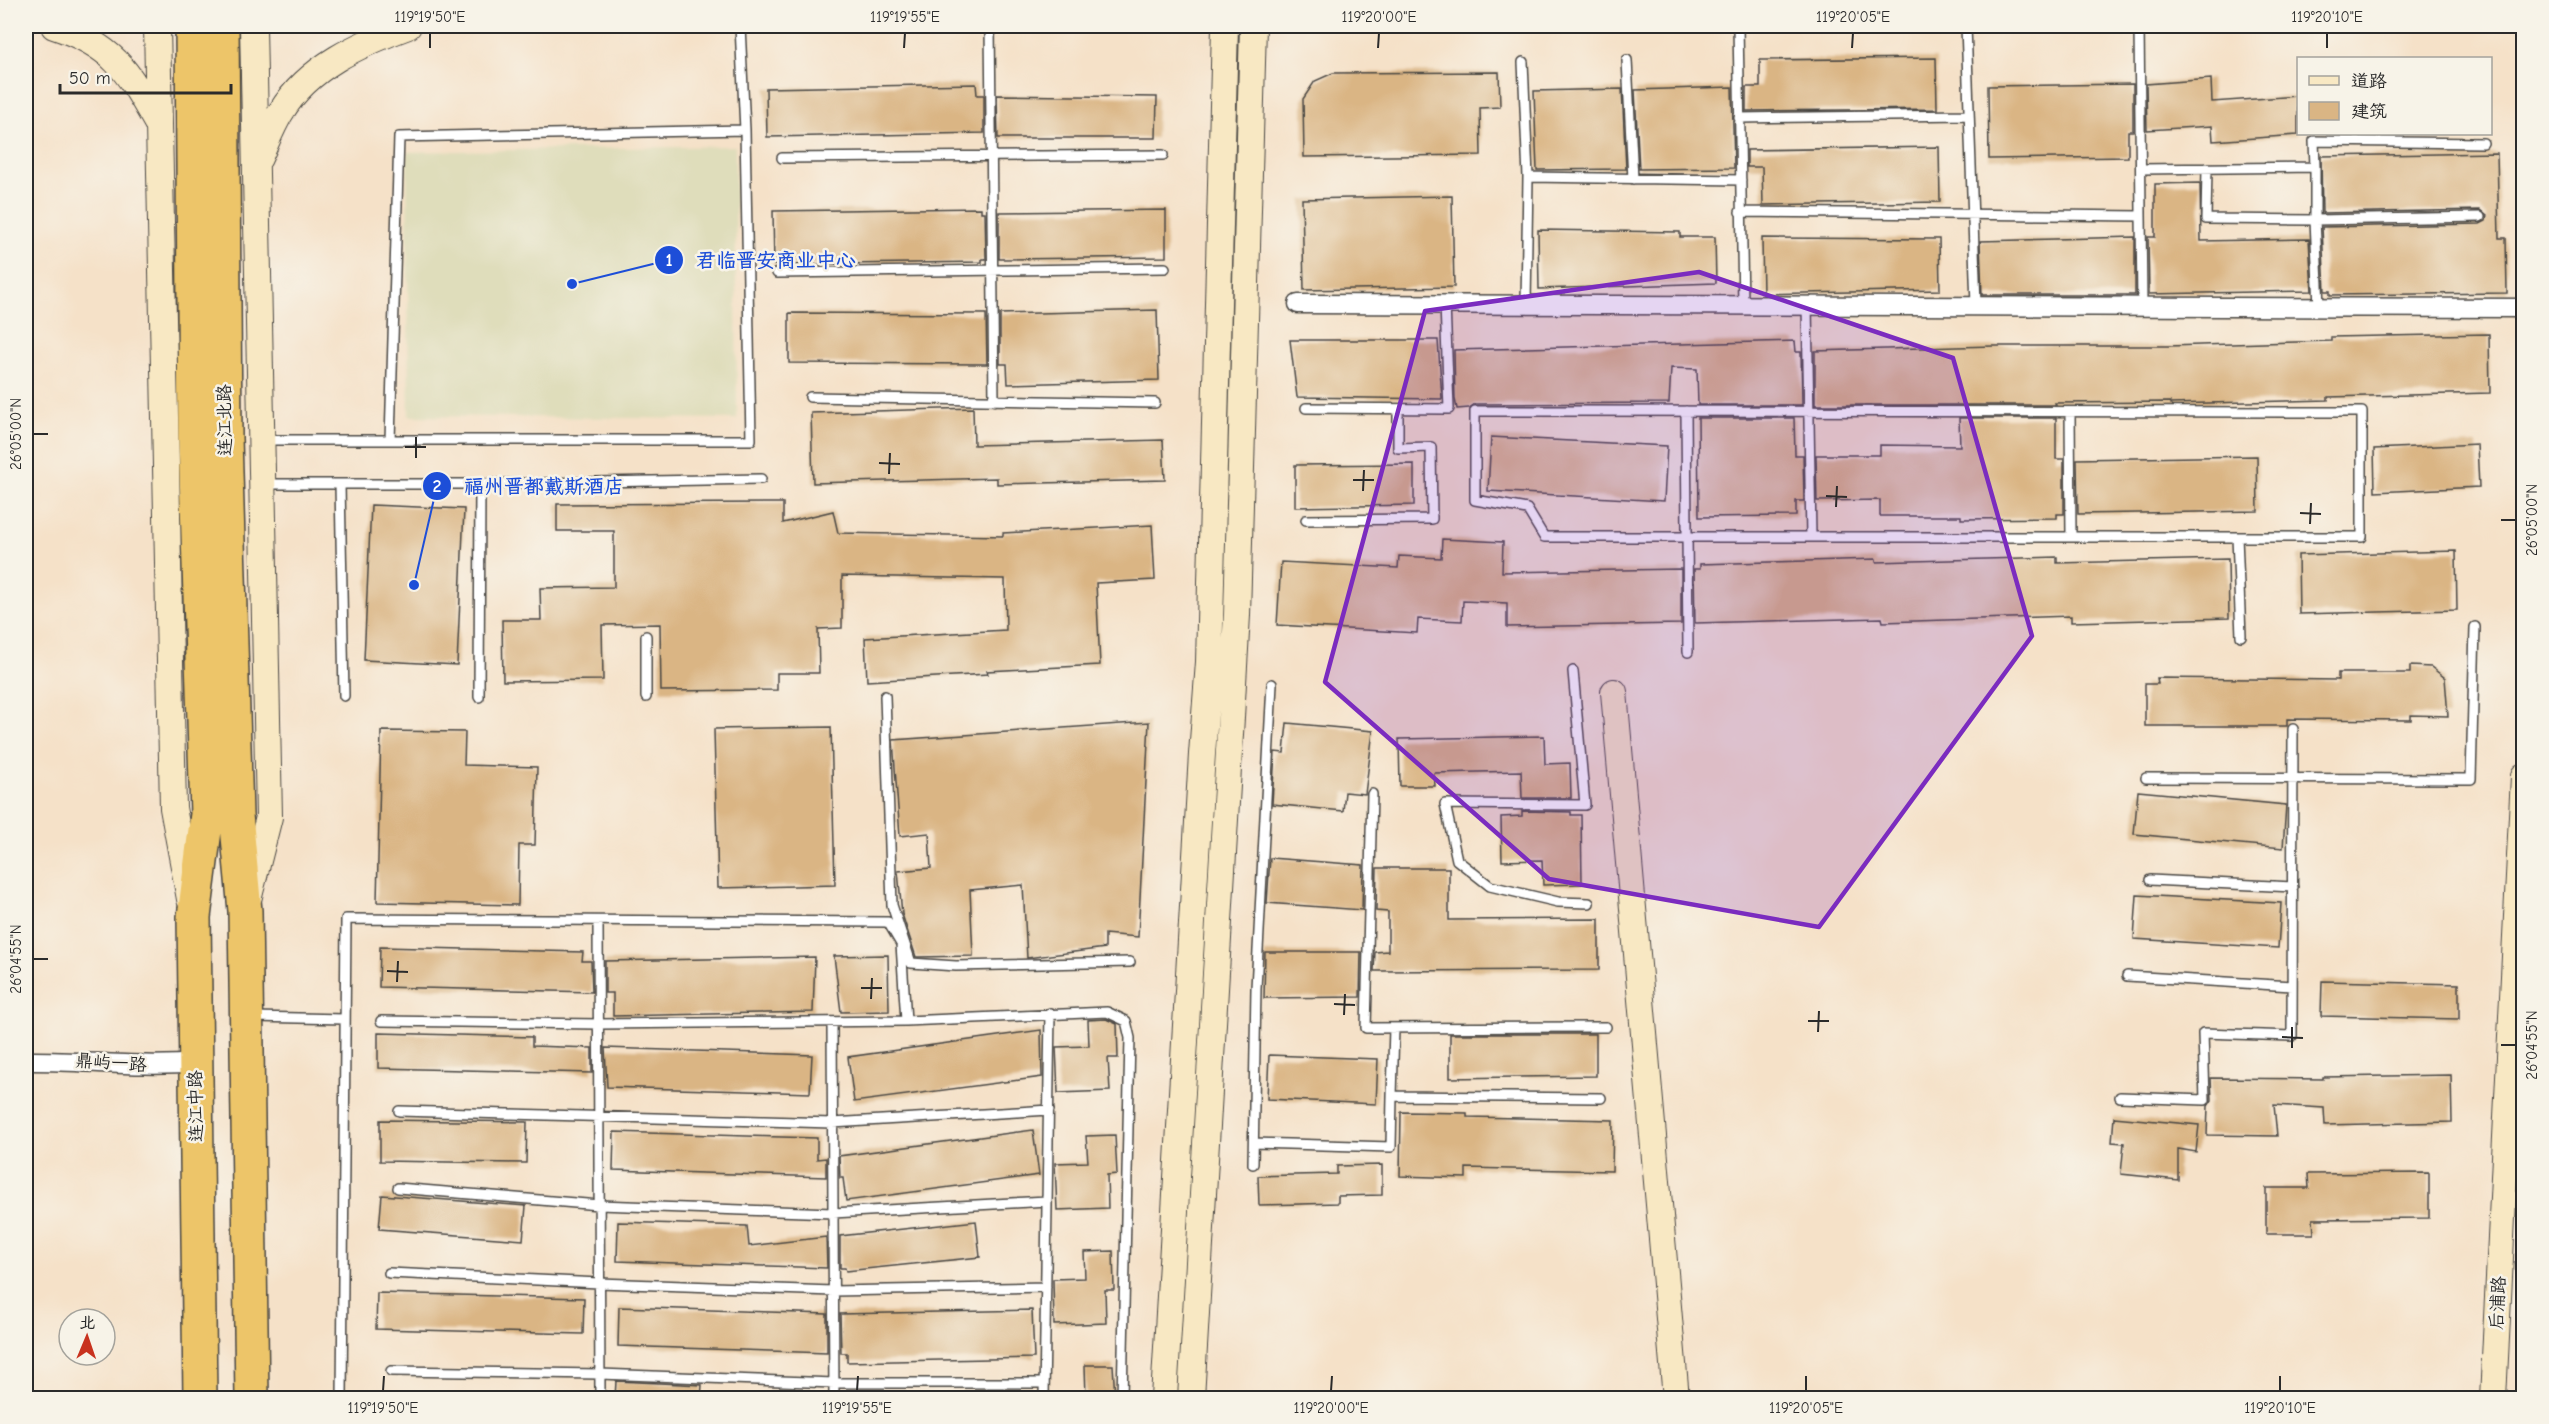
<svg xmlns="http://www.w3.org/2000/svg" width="2549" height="1424" viewBox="0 0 2549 1424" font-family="'Comic Neue','LXGW WenKai TC',sans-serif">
	<rect width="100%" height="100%" fill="#f7f3e8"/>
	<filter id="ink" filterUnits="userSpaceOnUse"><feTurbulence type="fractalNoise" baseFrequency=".0167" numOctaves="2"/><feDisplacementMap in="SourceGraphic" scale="12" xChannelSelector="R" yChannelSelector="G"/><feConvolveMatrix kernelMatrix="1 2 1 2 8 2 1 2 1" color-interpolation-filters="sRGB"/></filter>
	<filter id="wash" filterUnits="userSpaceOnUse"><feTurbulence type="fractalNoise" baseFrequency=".008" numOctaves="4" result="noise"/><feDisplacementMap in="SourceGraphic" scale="24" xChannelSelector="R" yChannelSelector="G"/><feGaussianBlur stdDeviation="1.35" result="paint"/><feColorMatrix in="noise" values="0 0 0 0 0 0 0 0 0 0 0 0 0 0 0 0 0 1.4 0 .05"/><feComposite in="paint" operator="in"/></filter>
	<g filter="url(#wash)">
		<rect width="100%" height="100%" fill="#f5e1c8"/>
		<path fill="#dfddbb" d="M735 146 737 419 409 416 407 152Z"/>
		<g id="blocks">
			<path fill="#dab584" d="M1936 58 1937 109 1746 111V87H1760V60Z
				M1499 72 1500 107 1480 108 1481 155 1304 157 1303 99 1315 81 1333 73Z
				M2211 79 2212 102 2298 96V135L2213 141 2212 126 2147 130 2146 84Z
				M976 84 977 95H984V133L767 137 766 88Z
				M2133 84V131H2128V157L1989 159 1988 86Z
				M1732 87 1734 168 1639 169 1635 90Z
				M1622 89 1626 169 1537 170 1534 91Z
				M997 95 1157 97 1156 138H998Z
				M1939 147 1940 202 1763 205 1762 167H1747V150Z
				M2497 153 2499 238H2506L2507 293 2330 295V291H2325L2322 227 2480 224 2486 221 2487 216 2480 210 2322 213 2321 156Z
				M2200 183 2201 241 2309 239 2312 291 2149 294 2148 237H2155V184Z
				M1452 196 1454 287 1304 290 1302 199Z
				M981 208V212H985L986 259H982V262L774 265 773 211Z
				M1166 210V257L999 259V212Z
				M1538 230 1680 232V237H1715L1716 283 1539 289Z
				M2135 237V295H1982L1980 241Z
				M1762 238 1939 239 1940 290 1763 294Z
				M1157 310 1159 380 1008 384 1007 364H1000V314Z
				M789 313 986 314 987 364 789 363Z
				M2489 334 2490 393 2328 397V400L2170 404V402L2055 403 2056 405H1815V351L1993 346H2169L2331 341V337Z
				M1290 340H1438L1442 399 1297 397Z
				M1795 341 1796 352H1801L1802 405H1698L1697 369 1671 368 1669 403 1475 404 1469 408 1457 409 1455 399 1454 350Z
				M973 408 974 445 1163 440 1165 480 997 484V478L813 483 811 413Z
				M1698 418H1794L1795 455H1803L1804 501H1796V516L1699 517Z
				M1959 418H2056V459H2064V514H2057V518L1961 519V516H1880V500L1817 501 1816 455H1880V445L1960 446Z
				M1491 437 1667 446 1664 501 1488 491Z
				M2477 444 2479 487 2375 492 2374 449Z
				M2257 456 2258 511 2078 514 2077 459Z
				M1414 464V505L1295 507V465Z
				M783 503V523L833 511 838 533 1003 536V533L1152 525 1155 580 1096 583 1100 665 987 671 988 674 867 681 865 638 1006 630 1005 579 842 576V628L818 629 819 673H777V690L661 691 660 624 602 625 603 680 503 681 502 620H541L540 588 614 587V531H557V504Z
				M371 505 464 509 457 665 364 660Z
				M1442 539 1503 542 1502 572 1681 569V624L1507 627V603L1463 601 1462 621 1418 619 1417 633 1277 625 1281 562 1398 568 1399 556 1441 558Z
				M2456 551 2457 610 2299 614 2298 555Z
				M2057 557V563L2228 559 2229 618 2071 622V616L1883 622 1882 618 1695 623 1694 569H1700V564L1876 559V562Z
				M2410 666 2431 667 2445 678 2448 716 2411 715V720L2287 719V726H2145V684H2158L2157 678 2338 680V673H2410Z
				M1149 722 1138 937 1105 934V948L1027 958 1023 885 970 890 973 956 916 957 902 914 898 871 931 868 929 833 900 836 893 740Z
				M1287 723 1373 731 1365 794 1345 792 1343 811 1272 804 1275 752 1284 753Z
				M831 727 835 885 718 888 714 729Z
				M381 731 465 732 464 765 537 767 535 845H519L518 905 377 902Z
				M1544 736 1545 764 1570 763 1571 798H1522L1521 771 1434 773 1435 786H1400L1399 739Z
				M2138 791 2286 805 2283 848 2134 834Z
				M1522 811 1571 812V815H1581L1582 884 1543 885 1542 860 1502 861 1501 817 1522 816Z
				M1270 858 1363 865 1362 910 1267 903Z
				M1377 868H1449V920L1599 919V970L1374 971 1375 952 1388 951V912L1376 911Z
				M2137 895 2281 903 2278 948 2134 939Z
				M380 947 583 952 582 961H591L592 992 379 987Z
				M1265 952H1361L1360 997 1264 998Z
				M888 955 889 1011 841 1012 834 956Z
				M815 957 813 1012 613 1016V993H605V961Z
				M2322 981 2459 984V1019L2321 1016Z
				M1106 1019 1117 1024 1118 1058H1108L1110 1091 1058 1093 1056 1047 1089 1046 1088 1020Z
				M1041 1030 1042 1077 854 1102 848 1057Z
				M378 1033 532 1037V1046L592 1048V1073L378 1068Z
				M1450 1034H1596V1076L1450 1078Z
				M605 1048 812 1055 810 1093 607 1087Z
				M1269 1055 1378 1059 1376 1104 1267 1099Z
				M2451 1075 2452 1122 2325 1125 2324 1108 2274 1105 2277 1136 2207 1135 2208 1106 2212 1100 2211 1078 2323 1079V1077Z
				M1401 1112 1467 1113V1117L1613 1120 1612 1171 1466 1168V1178L1400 1176Z
				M2114 1117 2199 1125 2196 1152 2178 1149V1180L2121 1174 2124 1143 2112 1142Z
				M380 1120 527 1122 526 1163 380 1161Z
				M1033 1130 1039 1175 846 1201 843 1178H840L839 1156Z
				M614 1132 817 1138V1159L826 1158V1177L613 1170Z
				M1115 1135 1117 1174 1107 1175 1108 1208 1057 1210 1055 1163 1088 1162 1086 1136Z
				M1382 1165V1195L1338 1196V1203L1259 1205 1258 1176 1337 1174V1166Z
				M2429 1173V1218L2313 1219 2314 1234H2266V1188H2309L2308 1174Z
				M382 1195 526 1206 523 1240 379 1229Z
				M976 1221 980 1257 846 1271 845 1268H840V1236Z
				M618 1222 747 1226 749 1246 826 1237 827 1268 617 1261Z
				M1113 1251 1114 1290H1105L1106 1323 1054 1325 1053 1279 1085 1278 1084 1252Z
				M377 1293 584 1298 583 1334 376 1329Z
				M619 1307 827 1314V1353L618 1346Z
				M1032 1310 1034 1358 847 1362V1353H841L840 1314Z
				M1085 1365H1113L1115 1398H1086Z
				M616 1381 702 1385 701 1398H615Z"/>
		</g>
	</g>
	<g filter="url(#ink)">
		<use href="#blocks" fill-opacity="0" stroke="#494643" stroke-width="1.5"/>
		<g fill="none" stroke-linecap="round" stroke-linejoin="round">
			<defs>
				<path id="lane" d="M990 26 994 401
					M1738 26 1743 304
					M1966 26 1976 305
					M2139 26 2142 306
					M1627 60 1633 179
					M1523 62 1528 177 1526 304
					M1739 118 1968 115
					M782 158 1163 155
					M2315 167 2314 141 2483 143
					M2141 169 2315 167V220L2206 219 2207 168
					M1528 177 1741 180
					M1740 212 2141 216
					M777 273 1165 268
					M1807 305 1811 537
					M2319 306 2315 220 2480 217
					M810 397 1155 403
					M1306 408 1449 409 1445 304
					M1475 411 2362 412V537H1544L1527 509 1475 500Z
					M1686 411 1688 652
					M2070 412 2071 537
					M262 440H751L745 130 740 26
					M390 440 399 137 745 130
					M263 484H480
					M340 484 344 696
					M1306 520 1432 519 1431 447 1398 448V409
					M2237 537 2241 636
					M646 636V697
					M1573 671 1585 805 1445 804 1457 860 1490 886 1558 902 1589 903
					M885 696 892 905 911 963 956 966 1130 962
					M479 697 480 484 761 479
					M2146 778 2471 779 2475 627
					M1372 794 1366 1028 1606 1027
					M2150 880 2293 887
					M598 921 600 1398
					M2127 976 2292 986
					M253 1017 344 1019
					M381 1021 599 1024 906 1021 1107 1012 1126 1021 1130 1038 1122 1398
					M832 1022 834 1398
					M1392 1096 1394 1028
					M2120 1097 2205 1100 2203 1033 2292 1036 2293 729
					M399 1111 832 1123 1049 1110
					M1254 1143 1391 1147 1392 1096 1601 1098
					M1253 1164 1256 988 1272 684
					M398 1188 599 1205 833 1213 1047 1201
					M389 1273 599 1283 833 1291 1046 1287
					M391 1371 600 1374 834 1383H1044
					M342 1398 346 919 888 922 901 944 906 1021
					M1044 1398 1050 1013"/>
				<path id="street" d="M1298 304 2524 308
					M26 1061C82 1060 139 1068 196 1063"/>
				<path id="secondary" d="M54 26C114 46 127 70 157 123
					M157 26 173 808 190 899
					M259 158C266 143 272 126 281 112 309 66 360 44 408 26
					M1614 692 1676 1398
					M249 896 269 817 253 26
					M1164 1398 1202 754 1209 662 1225 26
					M1191 1398 1237 615 1253 26
					M2493 1398 2524 776"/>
				<path id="highway" d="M192 26 195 439 207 814 194 917 200 1398
					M222 26 225 438 236 815 245 911 252 1398"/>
			</defs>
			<use href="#lane" stroke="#494643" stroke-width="12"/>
			<use href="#street" stroke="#494643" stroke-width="21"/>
			<use href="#secondary" stroke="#494643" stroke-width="28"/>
			<use href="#highway" stroke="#494643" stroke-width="36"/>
			<use href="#lane" stroke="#fff" stroke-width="9"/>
			<use href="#street" stroke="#fff" stroke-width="18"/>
			<use href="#secondary" stroke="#f8e8c3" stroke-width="26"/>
			<use href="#highway" stroke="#edc569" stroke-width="33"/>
		</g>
	</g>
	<path fill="#7b2cbf" fill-opacity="0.2" stroke="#7b2cbf" stroke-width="4.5" stroke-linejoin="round" d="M1699 272 1953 358 2032 636 1819 927 1549 879 1325 682 1425 311Z"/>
	<path fill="none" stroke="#2b2b2b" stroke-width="2" d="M430 48V33M904 48 905 33M1378 48 1379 33M1852 48 1853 33M2327 48V33M33 434H48M405 447H426M416 458V437M879 463 900 464M889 474 890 453M1353 480H1374M1363 491 1364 470M1826 496 1847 497M1836 507 1837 486M2300 513 2321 514M2501 520H2516M2310 524 2311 503M33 959H48M387 971 408 972M397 982 398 961M861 988H882M871 999 872 978M1334 1004 1355 1005M1344 1015 1345 994M1808 1021H1829M1818 1032 1819 1011M2282 1037 2303 1038M2501 1045H2516M2292 1048V1027M383 1391 384 1376M857 1391 858 1376M1331 1391 1332 1376M1806 1391V1376M2280 1391V1376"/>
	<g text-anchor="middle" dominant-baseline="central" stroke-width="5" stroke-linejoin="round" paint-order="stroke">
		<g font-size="18" fill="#2b2b2b" stroke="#f7f3e8">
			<text transform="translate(225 420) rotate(-91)">连江北路</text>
			<text transform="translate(111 1063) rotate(4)">鼎屿一路</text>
			<text transform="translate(196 1106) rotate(-91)">连江中路</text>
			<text transform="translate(2498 1303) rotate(-87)">后浦路</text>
		</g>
	</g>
	<path fill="none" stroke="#1d4ed8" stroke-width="2" d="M572 284L669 260M414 585L437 486"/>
	<g fill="#1d4ed8" stroke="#f7f3e8" stroke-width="2">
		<circle cx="572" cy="284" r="6"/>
		<circle cx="414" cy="585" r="6"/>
		<circle cx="669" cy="260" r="15"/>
		<circle cx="437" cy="486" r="15"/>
	</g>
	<g font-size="18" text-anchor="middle" font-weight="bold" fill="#fff">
		<text x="669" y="266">1</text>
		<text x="437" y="492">2</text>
	</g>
	<g font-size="20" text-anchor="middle" font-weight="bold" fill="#1d4ed8" stroke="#f7f3e8" stroke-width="5" stroke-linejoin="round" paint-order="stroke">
		<text x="776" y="267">君临晋安商业中心</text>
		<text x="544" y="493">福州晋都戴斯酒店</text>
	</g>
	<rect width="2549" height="1424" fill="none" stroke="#f7f3e8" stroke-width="66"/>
	<rect x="2297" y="57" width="195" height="78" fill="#f7f3e8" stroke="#a5a39c" stroke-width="1.5"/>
	<rect x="2309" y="76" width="30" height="9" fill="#f8e8c3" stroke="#a5a39c" stroke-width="1.5"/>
	<text x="2351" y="87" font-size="18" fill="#2b2b2b">道路</text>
	<rect x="2309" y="102" width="30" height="18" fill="#dab584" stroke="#a5a39c" stroke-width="1.5"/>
	<text x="2351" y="117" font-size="18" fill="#2b2b2b">建筑</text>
	<g transform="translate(87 1337) rotate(2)"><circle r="28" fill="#f7f3e8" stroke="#a5a39c" stroke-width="1.5"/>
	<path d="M0-4.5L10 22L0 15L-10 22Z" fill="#c8321e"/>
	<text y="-9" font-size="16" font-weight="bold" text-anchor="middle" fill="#2b2b2b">北</text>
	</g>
	<path d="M60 84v9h171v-9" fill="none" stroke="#2b2b2b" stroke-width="3"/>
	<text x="69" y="84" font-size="18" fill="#2b2b2b" stroke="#f7f3e8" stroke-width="4.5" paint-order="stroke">50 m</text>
	<rect x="33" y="33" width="2483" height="1358" fill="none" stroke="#2b2b2b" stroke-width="2"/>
	<g font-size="15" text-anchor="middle" fill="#2b2b2b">
		<text x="430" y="22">119°19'50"E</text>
		<text x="905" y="22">119°19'55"E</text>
		<text x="1379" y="22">119°20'00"E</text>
		<text x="1853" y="22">119°20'05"E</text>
		<text x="2327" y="22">119°20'10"E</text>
		<text transform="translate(16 434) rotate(-90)" y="5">26°05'00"N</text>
		<text transform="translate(2532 520) rotate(-90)" y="5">26°05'00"N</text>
		<text transform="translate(16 959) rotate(-90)" y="5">26°04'55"N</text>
		<text transform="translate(2532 1045) rotate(-90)" y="5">26°04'55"N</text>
		<text x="383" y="1413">119°19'50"E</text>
		<text x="857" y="1413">119°19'55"E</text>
		<text x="1331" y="1413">119°20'00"E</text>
		<text x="1806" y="1413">119°20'05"E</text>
		<text x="2280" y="1413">119°20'10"E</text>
	</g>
</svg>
